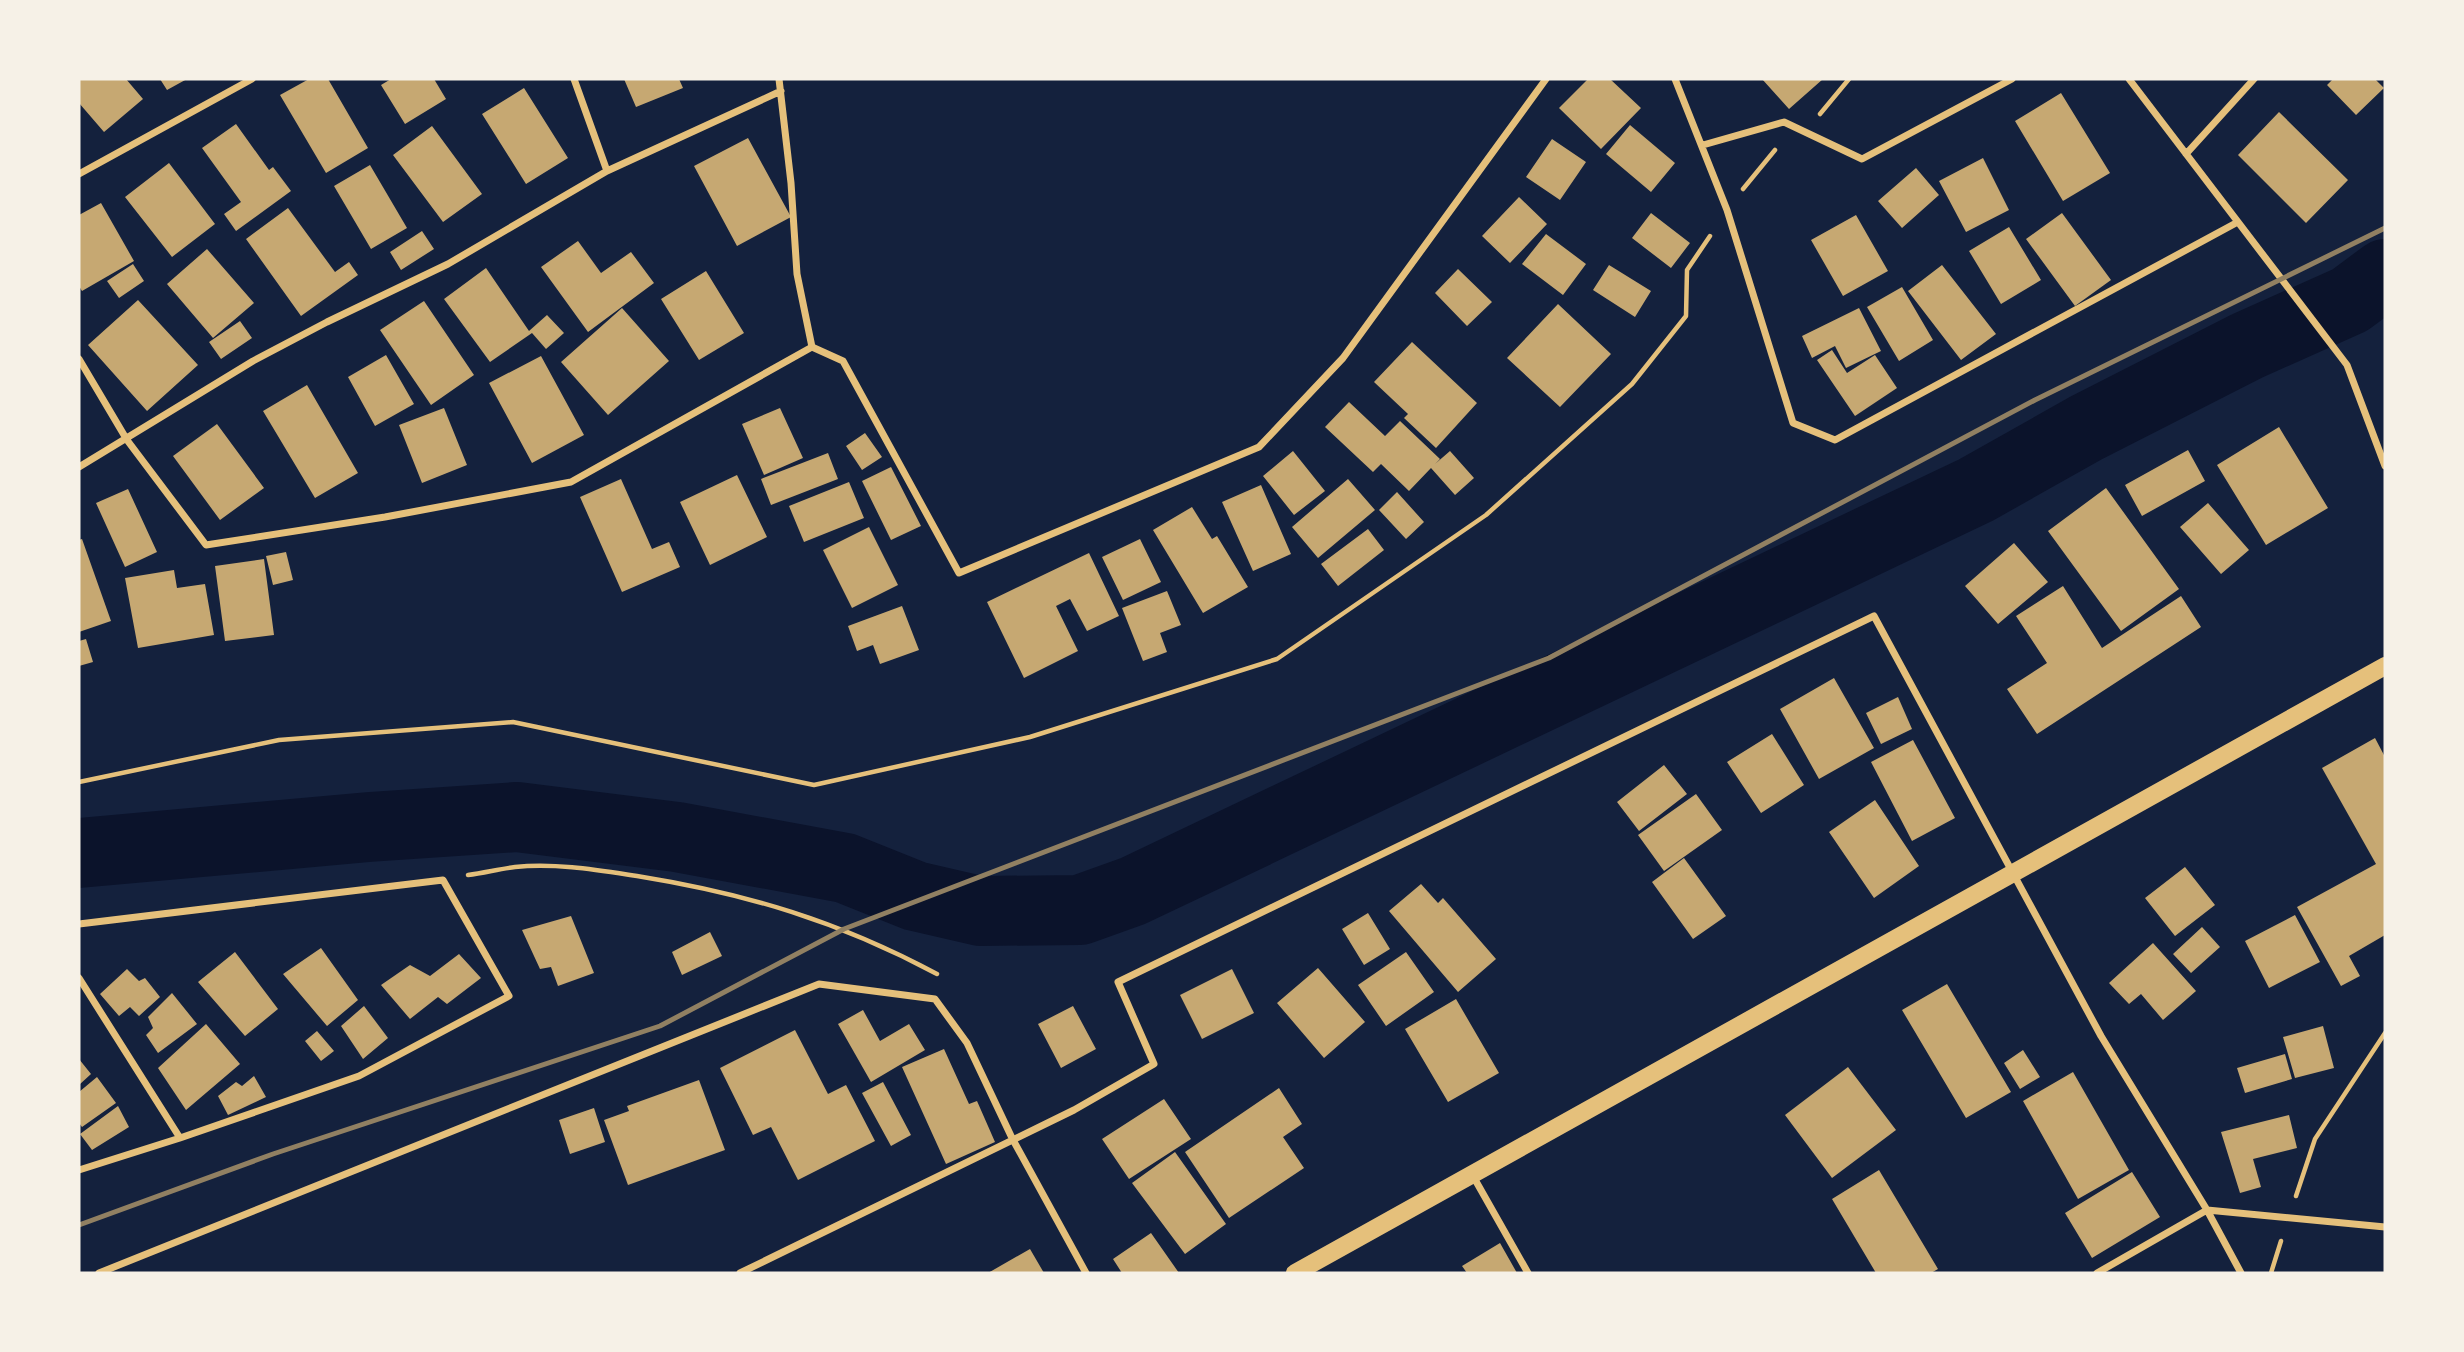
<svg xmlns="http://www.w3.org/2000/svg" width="2464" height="1352" viewBox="0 0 2464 1352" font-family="Cabin,sans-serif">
	<rect width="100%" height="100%" fill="#14213d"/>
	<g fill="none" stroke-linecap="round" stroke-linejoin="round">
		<path stroke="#0b132b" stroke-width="70" d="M79 853 369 827 517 817 677 837 845 868 915 896 980 911 1080 910 1133 891 1976 490 2086 428 2247 346 2350 300 2385 274"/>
	</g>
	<path fill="#c6a872" d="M79 79H126L143 99 104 132 79 103Z
		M160 79H187L167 90Z
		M309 79H328L368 148 326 173 280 95Z
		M391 79H434L446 99 405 124 381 85Z
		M624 79H679L683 88 636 107Z
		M1588 79H1610L1641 108 1601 149 1559 108Z
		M1762 79H1823L1789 109Z
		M2333 79H2375L2384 88 2356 115 2327 85Z
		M524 88 568 158 526 184 482 114Z
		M2061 93 2110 173 2063 201 2015 121Z
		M2279 112 2348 180 2306 223 2238 155Z
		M236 124 269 170 273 167 291 191 236 231 224 214 241 202 202 148Z
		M1630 125 1675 163 1651 192 1606 154Z
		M432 126 482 194 443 222 393 155Z
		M748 138 791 217 737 246 694 166Z
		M1552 139 1586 162 1560 200 1526 177Z
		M1983 158 2009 210 1966 232 1939 181Z
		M169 163 215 224 172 257 125 197Z
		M370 165 407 228 371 249 334 186Z
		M1916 168 1939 195 1902 228 1878 201Z
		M1519 197 1547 224 1510 263 1482 236Z
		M101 203 134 261 82 291 79 286V215Z
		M288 208 335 272 349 262 358 275 301 316 246 239Z
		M1651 213 1690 243 1671 268 1632 238Z
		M2062 213 2111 280 2075 306 2026 239Z
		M1856 215 1888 271 1843 296 1811 240Z
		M2009 227 2041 280 2001 304 1969 251Z
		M422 231 434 249 401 270 390 252Z
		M1546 234 1586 264 1563 295 1522 264Z
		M578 241 601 273 631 252 654 283 588 332 541 267Z
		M207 249 254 303 213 338 167 284Z
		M133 264 144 281 119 298 107 281Z
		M1609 265 1651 291 1635 317 1593 290Z
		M1942 265 1996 334 1961 360 1908 291Z
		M486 268 529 331 547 315 564 333 546 349 532 333 490 362 444 299Z
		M1458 269 1492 302 1467 326 1435 293Z
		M706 271 744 333 699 360 661 299Z
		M1902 287 1933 340 1899 361 1867 307Z
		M138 300 198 365 147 411 88 345Z
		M424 301 474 375 431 405 380 330Z
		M1558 304 1611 354 1560 407 1507 358Z
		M622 308 669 361 608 415 561 362Z
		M1859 308 1881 351 1846 368 1835 346 1812 358 1802 336Z
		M240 321 252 338 221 359 209 342Z
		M1412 342 1477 403 1436 448 1404 418 1408 414 1374 382Z
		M1832 350 1847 373 1875 355 1897 388 1855 416 1817 360Z
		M386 355 414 404 375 426 348 377Z
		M541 356 584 435 532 463 489 383Z
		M307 385 358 473 315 498 263 411Z
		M1349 402 1385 436 1400 421 1440 459 1435 464 1450 451 1474 478 1455 495 1431 468 1409 491 1381 464 1373 472 1325 427Z
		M444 408 467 465 422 483 399 425Z
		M780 408 803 458 764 475 742 424Z
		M217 424 264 488 220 520 173 456Z
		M2279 427 2328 508 2266 545 2217 465Z
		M865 433 882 457 862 470 846 446Z
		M2188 450 2205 481 2142 516 2125 485Z
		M1293 451 1325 491 1294 515 1263 476Z
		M828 453 838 479 771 505 761 479Z
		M891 467 921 526 891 540 862 481Z
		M737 475 767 537 710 565 680 502Z
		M621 479 652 549 669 542 680 567 622 592 580 497Z
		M1348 479 1375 510 1318 558 1292 527Z
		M849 482 864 518 804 542 789 506Z
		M1261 485 1291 554 1253 571 1222 502Z
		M2106 488 2179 589 2121 631 2048 531Z
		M128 489 157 552 125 567 96 503Z
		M1397 492 1424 522 1406 539 1379 510Z
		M2208 503 2249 550 2221 574 2180 527Z
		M1192 507 1212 539 1217 536 1248 587 1203 613 1153 530Z
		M869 527 898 585 852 608 823 550Z
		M1368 529 1384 550 1338 586 1321 564Z
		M82 539 111 621 79 632V540Z
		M1140 539 1161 582 1123 600 1102 557Z
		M2014 543 2048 582 1998 624 1965 586Z
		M286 552 293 580 273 585 266 556Z
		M1089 553 1119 616 1087 631 1070 599 1056 606 1078 651 1024 678 987 602Z
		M264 559 274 635 225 641 215 566Z
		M174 570 177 588 205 584 214 635 138 648 125 578Z
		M2063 586 2102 648 2181 596 2201 627 2037 734 2007 689 2047 663 2016 616Z
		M1167 591 1181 625 1160 633 1167 652 1143 661 1122 608Z
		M902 606 919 650 880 664 873 645 857 651 848 626Z
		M86 639 93 662 79 666V641Z
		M1834 678 1874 748 1819 779 1780 709Z
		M1898 697 1912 729 1881 744 1866 713Z
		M1772 734 1804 785 1761 813 1727 762Z
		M2375 738 2385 757V935L2349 956 2360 976 2341 986 2297 907 2376 864 2322 768Z
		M1913 740 1955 818 1912 841 1871 762Z
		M1664 765 1687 794 1639 831 1617 802Z
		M1696 794 1722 830 1664 871 1638 835Z
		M1875 800 1919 866 1874 898 1829 832Z
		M1684 858 1726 916 1693 939 1652 882Z
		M2185 867 2215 905 2175 936 2145 898Z
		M1421 884 1438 903 1443 898 1496 959 1458 992 1389 911Z
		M1368 913 1390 949 1364 965 1342 929Z
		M2295 915 2320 962 2269 988 2245 941Z
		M571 916 594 973 558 986 551 967 540 969 522 930Z
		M2202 927 2220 947 2191 973 2173 954Z
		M710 932 722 956 682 975 672 952Z
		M2153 943 2196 991 2163 1020 2141 994 2129 1004 2109 983Z
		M321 948 358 1000 327 1026 283 974Z
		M235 952 278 1009 245 1036 198 982Z
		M1406 952 1434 992 1386 1026 1358 985Z
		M459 954 481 978 447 1004 438 997 410 1019 381 985 410 965 430 976Z
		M1318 968 1365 1022 1324 1058 1277 1003Z
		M127 969 139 981 145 978 160 997 139 1016 130 1007 119 1016 100 994Z
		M1232 969 1254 1013 1202 1039 1180 995Z
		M1947 984 2011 1092 1966 1118 1902 1010Z
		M172 993 197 1024 158 1053 146 1035 153 1028 148 1017Z
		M1456 999 1499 1073 1448 1102 1405 1029Z
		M364 1006 388 1038 363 1059 341 1026Z
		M1073 1006 1096 1049 1061 1068 1038 1024Z
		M863 1010 880 1041 909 1024 925 1050 871 1082 838 1024Z
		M206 1024 240 1064 186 1110 158 1068Z
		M2323 1026 2334 1068 2295 1078 2283 1037Z
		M795 1030 828 1094 846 1085 875 1141 798 1180 771 1127 753 1135 720 1068Z
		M317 1031 334 1051 321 1061 305 1041Z
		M944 1049 969 1104 977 1101 995 1142 946 1164 902 1067Z
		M2023 1050 2040 1077 2020 1089 2004 1063Z
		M2285 1054 2292 1079 2245 1093 2237 1068Z
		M79 1059 91 1074 79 1085Z
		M1848 1067 1896 1130 1832 1178 1785 1115Z
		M2073 1072 2129 1170 2078 1199 2023 1101Z
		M254 1076 266 1097 228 1115 218 1096 236 1082 242 1086Z
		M97 1077 116 1103 82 1127 79 1123V1092Z
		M699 1080 725 1150 628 1185 604 1120 629 1111 627 1106Z
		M883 1082 911 1135 891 1146 862 1093Z
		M1279 1088 1302 1124 1283 1137 1304 1168 1229 1218 1185 1152Z
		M1164 1099 1191 1139 1129 1179 1102 1139Z
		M118 1106 129 1127 92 1150 80 1134Z
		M594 1108 605 1142 570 1154 559 1120Z
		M2289 1115 2297 1148 2253 1159 2261 1187 2240 1193 2221 1132Z
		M1175 1152 1226 1224 1185 1254 1132 1183Z
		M1879 1170 1938 1269 1931 1273H1876L1832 1199Z
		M2132 1172 2160 1217 2092 1258 2065 1213Z
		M1151 1233 1179 1273H1122L1113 1259Z
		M1500 1243 1517 1273H1467L1462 1266Z
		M1030 1249 1044 1273H988Z"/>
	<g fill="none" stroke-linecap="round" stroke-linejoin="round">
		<path stroke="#e5c07b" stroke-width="4.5" d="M1820 114 1849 79
			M1743 189 1775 150
			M79 782 279 740 513 722 814 785 1030 737 1277 659 1486 515 1632 384 1686 316 1687 270 1710 236
			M468 875C484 873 499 869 515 867 556 863 597 870 637 876 748 894 838 921 937 974
			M2296 1196 2315 1139 2385 1033
			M2271 1273 2281 1241"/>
		<path stroke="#e5c07b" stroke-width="7" d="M574 79 607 171
			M779 79 791 183 797 274 812 347
			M1675 79 1727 210 1793 423 1835 440 2236 223
			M2129 79 2347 365 2385 466
			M1703 145 1784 122 1862 159 2012 79
			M2186 154 2254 79
			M79 174 252 79
			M812 347 843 361 959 573 1259 447 1343 358 1546 79
			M79 359 127 440 206 545 385 517 571 482 812 347
			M79 467 253 361 327 322 448 264 607 171 781 91
			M79 924 443 880 509 996 359 1076 180 1138 79 978
			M79 1170 180 1138
			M1473 1176 1528 1273
			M99 1273 819 984 935 999 967 1043 1012 1138 1086 1273
			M740 1273 1074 1110 1154 1064 1118 982 1874 616 2101 1036 2207 1210 2241 1273
			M2097 1273 2207 1210 2385 1227"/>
		<path stroke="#e5c07b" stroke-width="18" d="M1295 1273 2385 666"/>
		<path stroke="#918062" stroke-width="5" d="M79 1225 273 1154 660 1026 844 929 1549 658 2035 400 2385 228"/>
	</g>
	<rect width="2464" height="1352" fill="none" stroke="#f6f1e7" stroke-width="161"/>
</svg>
